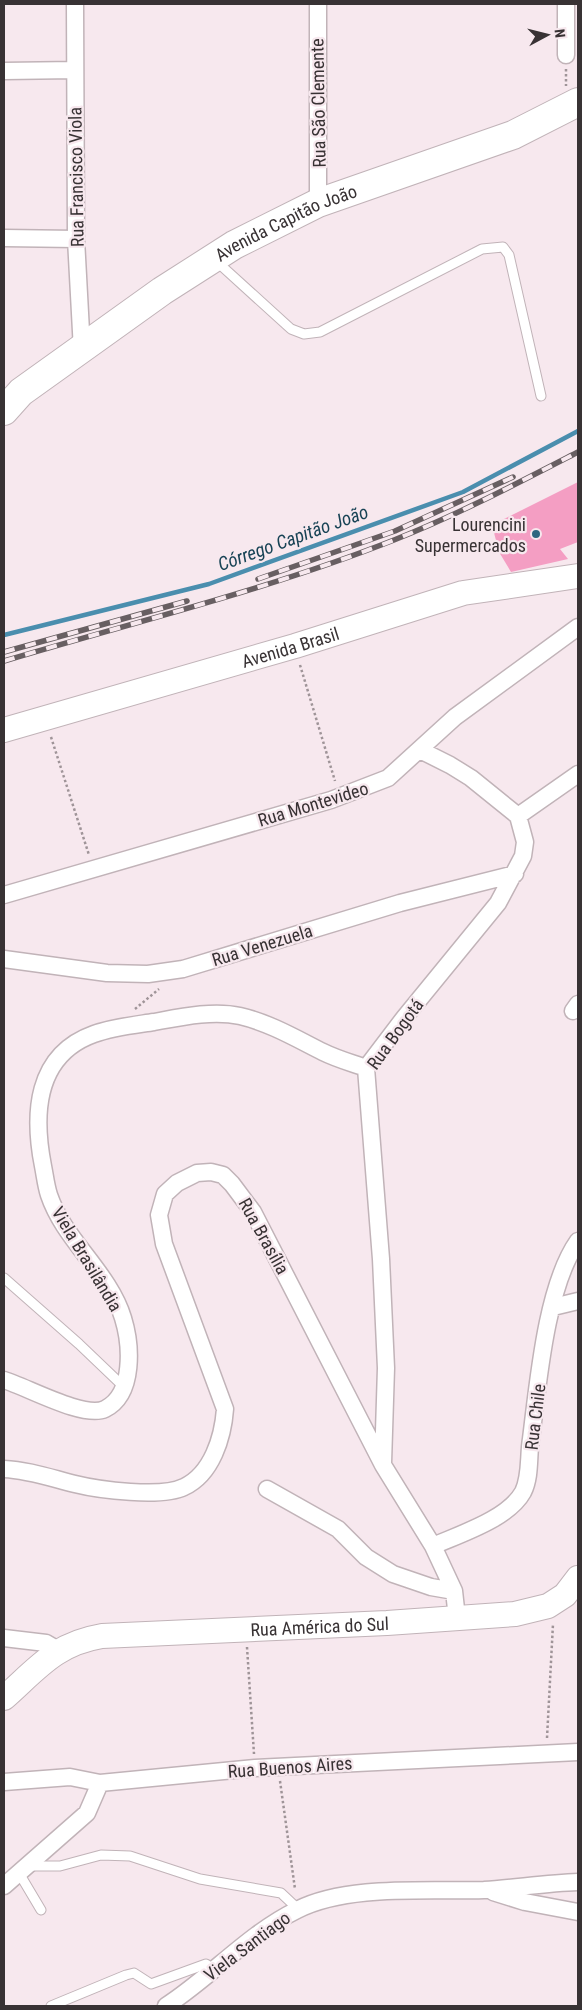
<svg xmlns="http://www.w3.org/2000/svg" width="582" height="2010" viewBox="0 0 582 2010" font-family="'Roboto Condensed',sans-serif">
	<rect width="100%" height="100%" fill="#f7e8ee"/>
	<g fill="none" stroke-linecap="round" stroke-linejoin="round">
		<path stroke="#4a8eae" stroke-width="4.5" d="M4 635 209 584 463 492 578 431"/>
	</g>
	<path fill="#f49ec3" d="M578 482V542L560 549 568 559 511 572 499 552 492 525Z"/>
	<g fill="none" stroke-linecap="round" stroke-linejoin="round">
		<defs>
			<path id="lane" d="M215 260 291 329 304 334 320 332 482 249 503 247 509 255 541 396
				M4 1278 79 1344 124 1387
				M28 1866H60L101 1855 130 1856 200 1879 281 1893 298 1909
				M19 1873 41 1910
				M51 2006 126 1975 134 1973 151 1984 206 1964 214 1969"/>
			<path id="street" d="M75 4 76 239 82 350
				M318 4V203
				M566 4V55
				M4 71 75 70
				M4 238 76 239
				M518 816 578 774
				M4 895 331 800 388 778 455 717 578 627
				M4 959 107 973 148 974 183 969 400 903 515 874
				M573 1011 578 1004
				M553 1307 578 1301
				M4 1380C27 1387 84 1419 105 1409 135 1394 131 1344 123 1318 109 1272 64 1240 49 1195 46 1186 45 1176 43 1166 33 1115 35 1055 94 1034 113 1027 134 1025 154 1022 181 1017 213 1010 240 1016 270 1023 297 1039 323 1052 337 1059 352 1063 366 1068
				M383 1463 386 1368 381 1259 366 1068 404 1018 498 903 523 856 525 842 518 816 471 778 450 765 420 750
				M4 1469C28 1470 51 1478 75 1484 99 1490 162 1498 184 1487 212 1474 223 1437 225 1409L164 1244 159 1215 165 1194 177 1183 197 1173 211 1172 223 1175 232 1184 253 1212 383 1465 433 1546 454 1591 457 1618
				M267 1489 338 1529 366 1557 393 1574 431 1587 454 1591
				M433 1546C460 1534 508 1519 523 1492 531 1476 528 1456 531 1439 538 1384 546 1286 578 1241
				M4 1638 46 1643 58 1650
				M4 1782 70 1777 100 1783 255 1768 578 1752
				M4 1886 87 1813 100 1783
				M493 1892 525 1902 578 1912
				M166 2006C211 1977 248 1934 297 1910 348 1884 428 1892 484 1890 515 1888 547 1883 578 1882"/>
			<g id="secondary">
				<path id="s1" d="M4 730 295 646 463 593 578 576"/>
				<path id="s2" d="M4 1698C38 1668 55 1644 102 1636L387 1623 515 1614 548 1606 565 1595 578 1578"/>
			</g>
			<g id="highway">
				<path id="s3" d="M4 411 21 392 162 291 234 245 318 203 513 135 578 102"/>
			</g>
		</defs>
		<use href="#lane" stroke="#c1b3b8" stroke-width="11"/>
		<use href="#street" stroke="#c1b3b8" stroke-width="19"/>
		<use href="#secondary" stroke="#c1b3b8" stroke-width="26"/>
		<use href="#highway" stroke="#c1b3b8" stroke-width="30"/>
		<path stroke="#9f9498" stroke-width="2.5" stroke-dasharray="2.5 2.5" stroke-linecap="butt" d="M566 69V86
			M300 665 335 781
			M51 737 89 855
			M135 1009 159 989
			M247 1647 254 1754
			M547 1738 553 1624
			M280 1781 295 1889"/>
		<use href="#lane" stroke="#fff" stroke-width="9"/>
		<use href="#street" stroke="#fff" stroke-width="16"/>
		<use href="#secondary" stroke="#fff" stroke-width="24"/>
		<use href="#highway" stroke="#fff" stroke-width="28"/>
		<defs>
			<path id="rail" d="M258 579 395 531 513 477
				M4 652 187 601
				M4 661C134 622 267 590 394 540 457 515 518 483 578 452"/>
		</defs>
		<use href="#rail" stroke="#685f62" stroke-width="5.5"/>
		<use href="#rail" stroke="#f7e8ee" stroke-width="4" stroke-dasharray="11" stroke-linecap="butt"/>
	</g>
	<circle fill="#2d6780" stroke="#f7e8ee" stroke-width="2" cx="536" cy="534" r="5"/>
	<g text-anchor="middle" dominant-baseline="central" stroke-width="4.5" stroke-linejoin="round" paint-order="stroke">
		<g font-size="18" fill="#383234" stroke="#f7e8ee">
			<text transform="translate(318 103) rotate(-91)">Rua São Clemente</text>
			<text transform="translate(76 177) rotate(-91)">Rua Francisco Viola</text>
			<text stroke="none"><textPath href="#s3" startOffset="341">Avenida Capitão João</textPath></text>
			<text stroke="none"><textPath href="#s1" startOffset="298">Avenida Brasil</textPath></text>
			<text transform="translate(313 804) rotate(-17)">Rua Montevideo</text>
			<text transform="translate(262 945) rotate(-17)">Rua Venezuela</text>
			<text transform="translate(395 1034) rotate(-54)">Rua Bogotá</text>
			<text transform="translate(264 1236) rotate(61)">Rua Brasília</text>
			<text transform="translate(87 1259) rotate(59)">Viela Brasilândia</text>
			<text transform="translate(535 1417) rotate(-83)">Rua Chile</text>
			<text stroke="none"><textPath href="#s2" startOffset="336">Rua América do Sul</textPath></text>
			<text transform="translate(290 1767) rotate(-4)">Rua Buenos Aires</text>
			<text transform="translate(247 1946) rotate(-37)">Viela Santiago</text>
		</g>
		<g font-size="18" fill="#383234" stroke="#f7e8ee" text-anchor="end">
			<text x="526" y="524">Lourencini<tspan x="526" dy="21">Supermercados</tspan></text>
		</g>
		<g font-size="19" font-style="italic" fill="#184355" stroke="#f7e8ee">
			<text transform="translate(293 538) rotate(-20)">Córrego Capitão João</text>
		</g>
	</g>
	<rect width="582" height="2010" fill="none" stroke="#383234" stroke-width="10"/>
	<g transform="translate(547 35) rotate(83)" stroke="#f7e8ee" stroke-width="4" paint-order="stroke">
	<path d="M0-4L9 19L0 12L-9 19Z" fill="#383234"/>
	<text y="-8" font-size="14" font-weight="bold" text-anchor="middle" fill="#383234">N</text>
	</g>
</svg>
